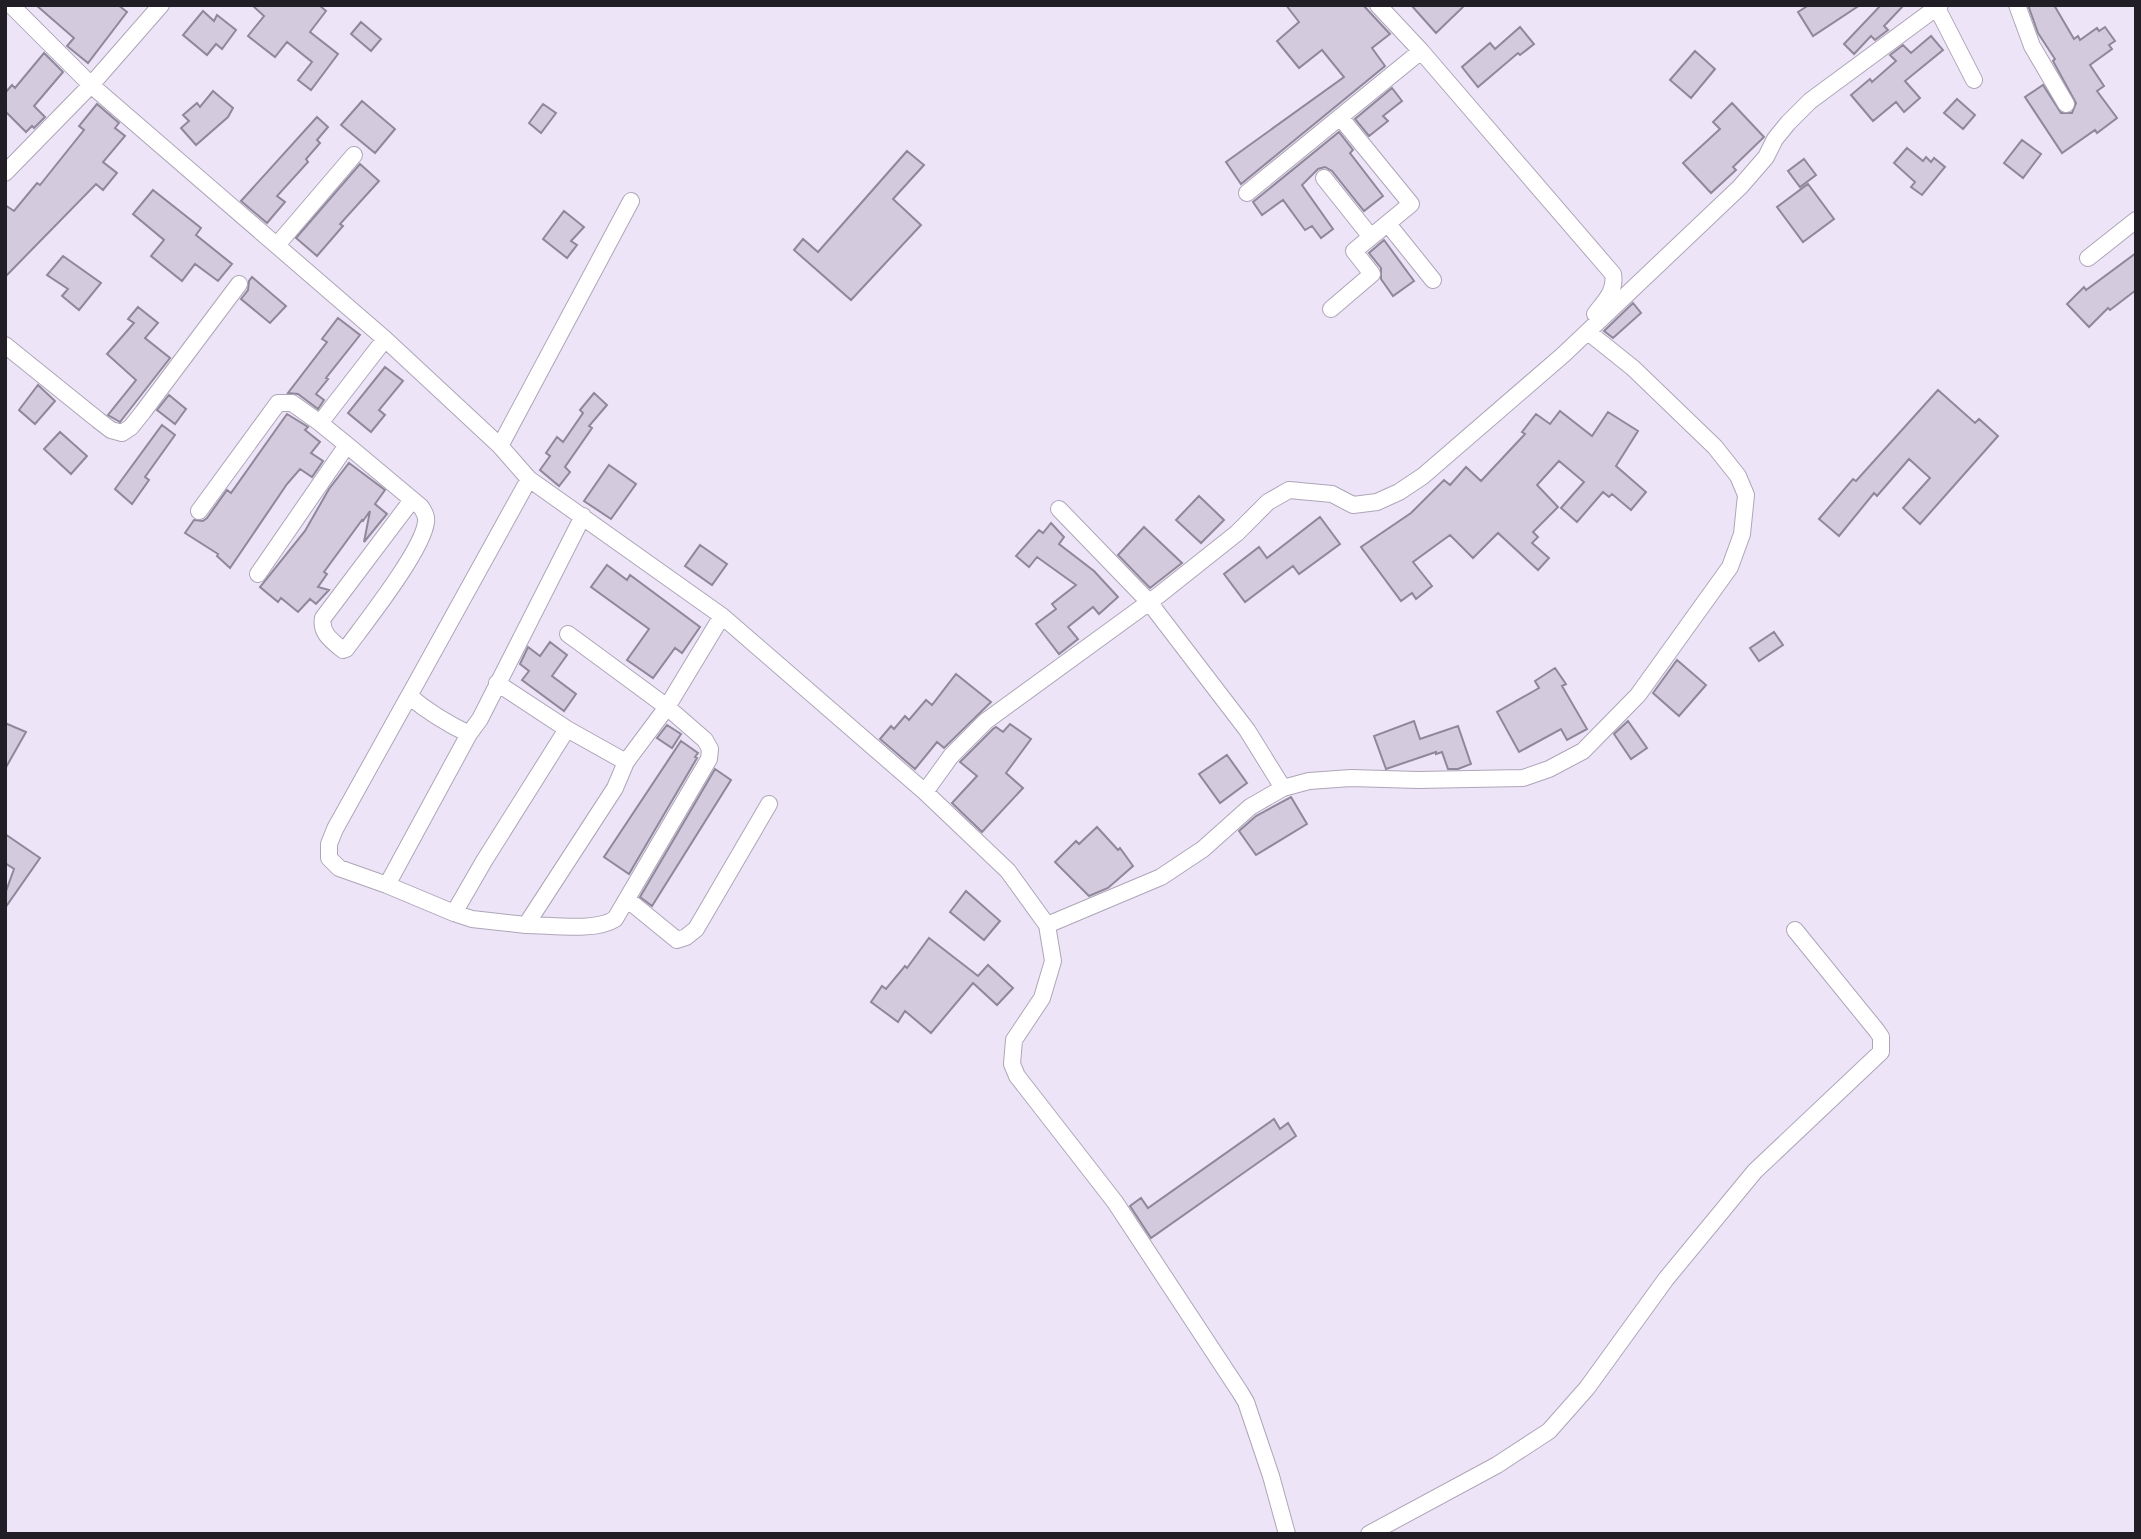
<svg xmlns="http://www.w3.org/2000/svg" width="2141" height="1539" viewBox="0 0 2141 1539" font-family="'Fira Sans',sans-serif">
	<rect width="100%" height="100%" fill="#ede4f8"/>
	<path fill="#d3cade" stroke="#90879a" stroke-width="2" d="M36 5H118L127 12 88 63 67 46 74 38Z
		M252 5H319L326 11 310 32 338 54 311 90 298 80 312 62 287 42 275 57 248 36 264 16Z
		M1286 5H1363L1390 34 1372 48 1385 66 1241 184 1226 162 1344 77 1322 50 1299 68 1277 41 1299 22Z
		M1411 5H1465L1436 33Z
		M1809 5H1860L1813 36 1798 12Z
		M1881 5H1904L1884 26 1888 30 1875 40 1871 36 1854 54 1844 44Z
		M2028 5H2054L2074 39 2078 36 2080 40 2097 28 2099 31 2105 27 2115 41 2109 45 2112 49 2090 65 2104 86 2097 91 2117 118 2097 133 2095 130 2062 153 2025 97 2043 85 2061 113H2072L2076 103 2053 61 2055 59 2038 33Z
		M203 11 214 21 217 15 236 30 222 49 216 44 207 55 183 35Z
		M361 22 381 39 371 51 351 34Z
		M1520 27 1534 44 1520 55 1518 53 1478 87 1462 67 1490 43 1495 49Z
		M1931 36 1943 50 1905 81 1920 98 1904 112 1896 102 1873 121 1851 95 1870 79 1872 82 1896 61 1890 55 1903 45 1911 53Z
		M1695 51 1715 69 1691 98 1670 80Z
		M44 53 63 72 34 106 45 117 34 128 32 126 26 132 5 111V93L12 85 15 88Z
		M1392 88 1402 101 1383 116 1388 121 1369 136 1355 119Z
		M213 91 233 108 228 117 196 145 181 128 189 121 183 115 197 103 200 107Z
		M1957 99 1975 115 1963 129 1944 113Z
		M362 101 395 129 375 153 341 125Z
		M1732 103 1764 137 1733 167 1736 170 1711 193 1683 163 1720 129 1713 122Z
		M97 104 119 123 115 128 125 136 103 162 117 173 103 190 96 184 5 277V205L14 211 37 183 40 185 84 130 79 126Z
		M543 104 556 113 541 133 529 123Z
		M317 117 328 127 317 140 320 143 306 159 308 162 277 196 285 202 267 223 241 201Z
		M1339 132 1353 150 1350 153 1383 196 1364 211 1332 171 1325 167 1318 169 1302 185 1333 229 1321 238 1312 226 1305 230 1283 200 1262 215 1253 202Z
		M2022 140 2041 154 2023 178 2004 163Z
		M1907 148 1923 161 1926 157 1931 162 1934 158 1945 167 1922 195 1911 187 1915 182 1894 163Z
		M907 151 924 165 893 199 921 225 851 300 794 250 803 239 818 252Z
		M1804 159 1816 175 1800 187 1788 171Z
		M360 164 379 181 340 224 343 226 317 256 296 238Z
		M1808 184 1834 219 1803 242 1777 207Z
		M153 190 201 228 196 235 232 264 218 281 195 264 182 281 151 256 164 240 133 214Z
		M564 211 584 227 571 241 577 245 567 258 543 239Z
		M1384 240 1414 281 1393 296 1381 279V268L1369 253Z
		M2136 253V290L2110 310 2108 308 2089 327 2067 304 2084 287 2086 290Z
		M63 256 101 283 79 310 62 296 68 289 47 275Z
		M252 277 286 306 270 323 241 299 248 290 249 281Z
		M1633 303 1641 313 1613 338 1604 331Z
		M138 307 158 323 145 338 170 358 120 422 108 415 136 380 107 354 134 323 128 319Z
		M338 318 360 335 326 378 328 379 316 394 324 400 318 409 298 394 288 393 327 342 322 339Z
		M385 367 403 381 379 410 385 415 371 432 348 413Z
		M38 385 55 401 35 424 19 410Z
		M1938 390 1975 423 1979 419 1998 436 1920 524 1903 508 1930 478 1909 459 1877 496 1874 493 1839 536 1819 519 1853 479 1856 481Z
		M594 393 607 405 589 426 592 428 565 467 570 472 559 486 540 470 550 456 546 453 557 437 563 442 583 413 580 410Z
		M169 395 186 409 175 424 157 410Z
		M1560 411 1592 436 1608 412 1638 431 1616 466 1646 492 1631 510 1612 494 1609 497 1603 492 1577 522 1561 508 1584 482 1559 461 1537 485 1558 507 1533 532 1538 537 1532 543 1549 558 1538 570 1498 533 1473 558 1450 535 1413 562 1432 586 1416 599 1412 593 1401 601 1361 547 1411 513 1444 480 1450 485 1466 467 1481 481 1525 434 1522 432 1536 414 1550 424Z
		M287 414 308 427 305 430 320 442 311 453 323 461 312 477 300 469 287 484 230 568 217 556 218 554 185 533 194 520 203 521 207 518 227 490 231 493Z
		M162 425 175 435 145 477 149 480 132 504 115 489Z
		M60 432 87 456 71 474 44 449Z
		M349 463 385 490 375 504 387 514 364 542 370 511 363 521 362 520 324 572 327 574 318 587 329 590 316 604 310 599 298 612 281 598 278 602 260 587 305 531 329 489Z
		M609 465 636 484 611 519 584 501Z
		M1199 496 1224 520 1201 543 1176 520Z
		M1320 517 1340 544 1299 574 1293 566 1245 602 1224 574 1259 547 1267 558Z
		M1051 523 1064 537 1059 544 1094 571 1118 597 1099 614 1093 607 1068 627 1078 639 1059 654 1036 624 1056 609 1052 604 1076 585 1037 557 1029 567 1016 556 1039 530 1043 533Z
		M1144 527 1182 563 1150 588 1118 555Z
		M700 545 727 564 712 585 685 566Z
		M607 565 627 580 630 575 700 627 682 653 675 648 653 678 627 660 649 629 591 587Z
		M1774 632 1783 645 1759 661 1750 648Z
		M550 642 567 655 552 676 576 694 564 711 522 680 529 671 520 664 528 647 540 656Z
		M1677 660 1706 685 1679 716 1653 693Z
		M1555 668 1566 684 1562 686 1587 729 1567 740 1561 729 1519 752 1497 712 1539 688 1535 681Z
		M956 674 991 702 944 748 937 742 915 769 880 739 891 726 894 729 905 716 909 720 926 700 932 705Z
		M1414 721 1420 739 1458 726 1471 764 1458 769H1448L1442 752 1436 754V752L1386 769 1374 736Z
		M1628 721 1647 748 1631 759 1614 734Z
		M5 723 26 732 5 769Z
		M1010 724 1031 739 1006 773 1023 788 982 832 952 803 977 776 960 762 993 729 996 727 1003 732Z
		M667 725 681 734 672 748 657 738Z
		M681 741 698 753 695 757 697 758 629 874 604 857Z
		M1227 755 1247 783 1220 803 1199 774Z
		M715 769 731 780 652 906 640 897Z
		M1291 797 1307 824 1256 855 1239 831 1256 816Z
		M1097 827 1118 850 1120 848 1133 866 1108 888 1089 896 1055 862 1076 841 1079 844Z
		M5 834 40 858 5 908V894L14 869 5 863Z
		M966 891 1000 921 984 940 950 912Z
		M929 938 978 976 988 965 1013 988 997 1005 973 983 931 1033 905 1011 898 1022 871 1002 882 986 886 989 905 966 907 968Z
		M1274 1119 1280 1129 1288 1123 1296 1136 1151 1238 1130 1206 1141 1198 1148 1208Z"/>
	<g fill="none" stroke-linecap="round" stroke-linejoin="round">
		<defs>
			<path id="street" d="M11 5 91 85 385 339 500 446 529 479 722 616 925 792 1008 871 1047 925 1053 961 1042 998 1014 1040 1012 1064 1017 1076 1115 1202 1240 1392 1246 1402 1271 1476 1287 1534
				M1378 5 1421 51 1613 274C1616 291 1605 301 1595 314
				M2017 5 2032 46 2066 104
				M1937 8 1974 80
				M5 173 91 85 161 5
				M1324 178 1371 237 1411 204 1340 117
				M1247 193 1421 51
				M1388 224 1433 280
				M277 245 354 155
				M2088 258 2136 220
				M1331 309 1372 274 1354 251 1371 237
				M5 345 98 420 111 430 122 433 131 427 143 412 239 284
				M347 445 421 507C424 512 427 516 426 522 423 550 365 623 346 649L343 650C332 641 320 633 323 618L412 500
				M500 446 631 201
				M529 479 409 696C427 711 448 724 469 734L480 719 583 516
				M1059 509 1149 602 1247 730 1283 788
				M199 511 278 403H292L320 423
				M258 574 347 445 320 423 385 339
				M497 683 567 729 484 861 454 913 472 919 526 925 615 788 626 762 667 707 722 616
				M409 696 335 829 329 844V858L339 868 387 885 454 913
				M567 729 626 762
				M925 792 951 756 986 721 1159 595 1237 533 1268 502 1289 490 1332 494 1353 505 1377 502 1399 492 1423 476 1563 355 1740 187 1766 157 1775 139 1788 123 1810 101 1940 5
				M387 885 469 734
				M628 900 677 940 686 937 696 929 769 804
				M526 925C551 925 595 932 615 919L709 759 710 749 705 740 667 707 568 634
				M1047 925 1161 877 1203 849 1250 807 1283 788 1309 781 1351 778 1418 780 1523 778 1549 769 1583 751 1638 695 1730 567 1742 534 1746 495 1738 476 1715 447 1633 368 1588 332
				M1369 1534 1497 1465 1549 1431 1587 1388 1666 1279 1755 1171 1881 1052V1037L1877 1031 1795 930"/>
		</defs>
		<use href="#street" stroke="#aea5b8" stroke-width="18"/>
		<use href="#street" stroke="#fff" stroke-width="16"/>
	</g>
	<rect width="2141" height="1539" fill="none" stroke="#221e26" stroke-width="14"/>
</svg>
